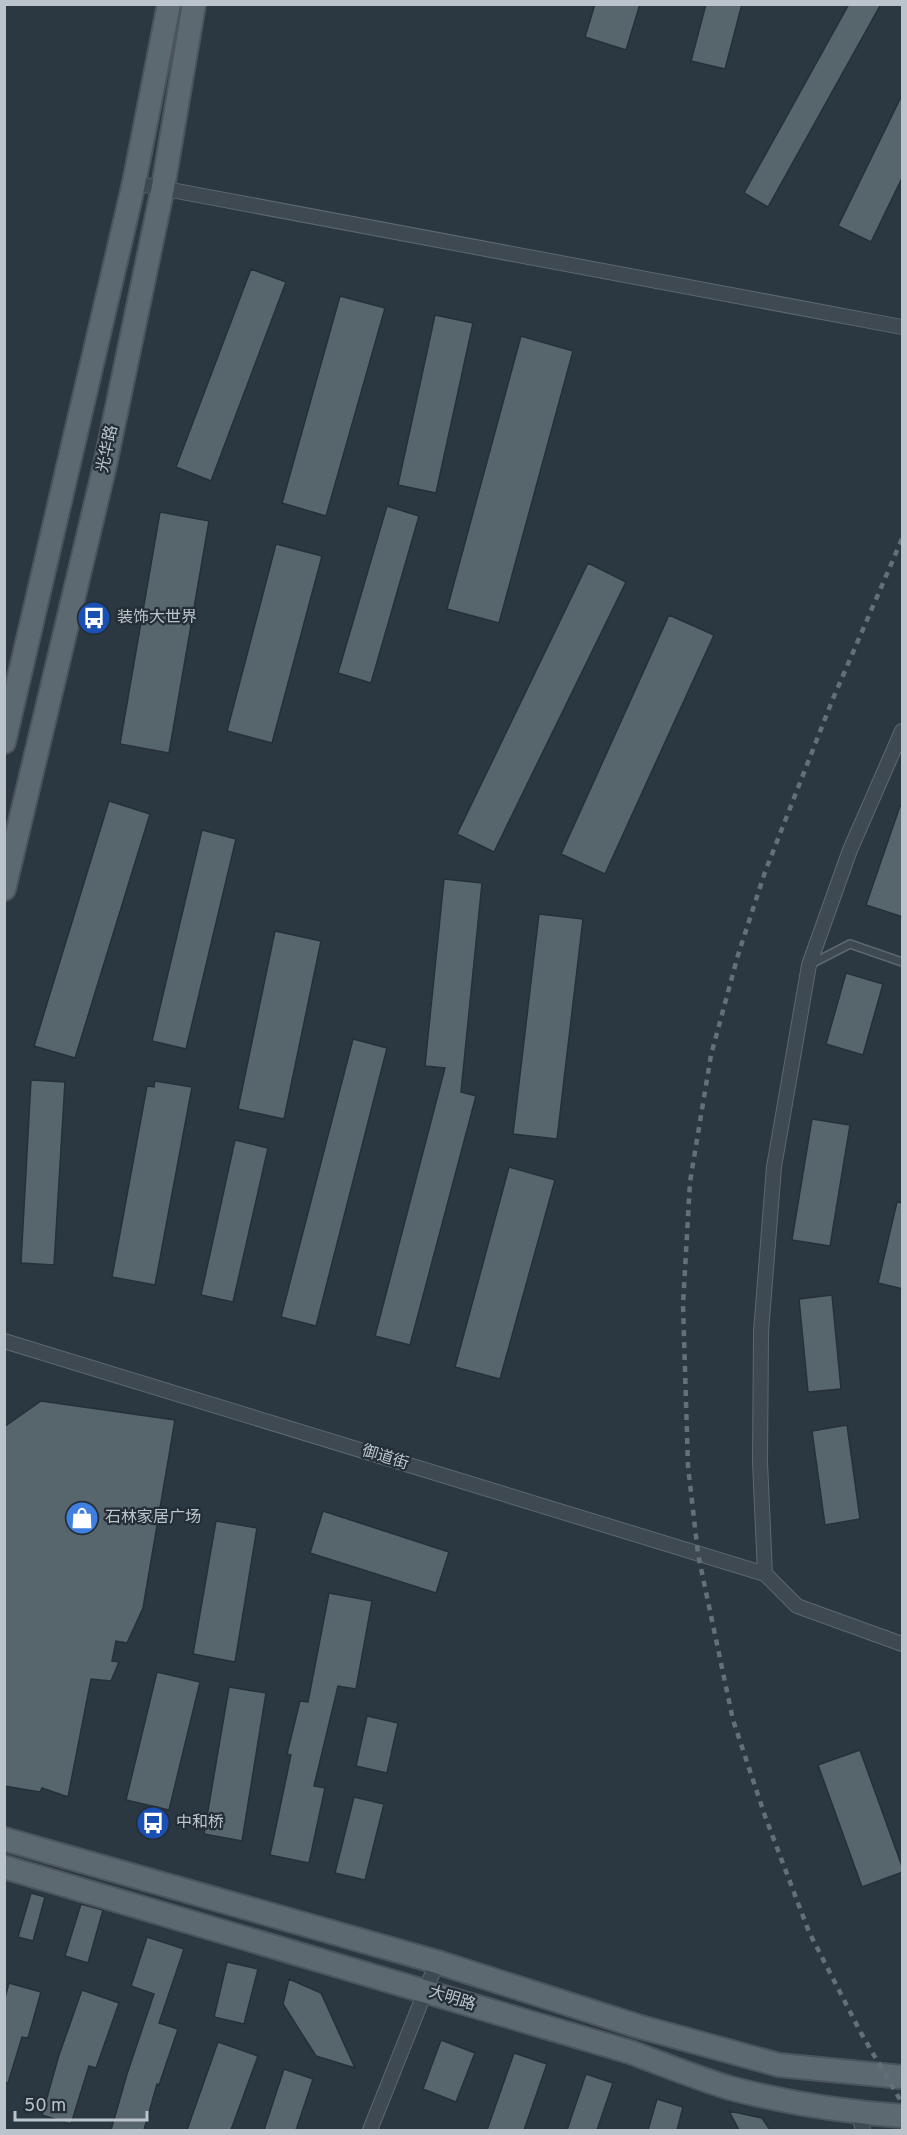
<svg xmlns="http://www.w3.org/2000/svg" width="907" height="2135" viewBox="0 0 907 2135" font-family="Overpass,'Noto Sans SC',sans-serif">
	<rect width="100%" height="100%" fill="#2b3841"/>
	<path fill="#57656d" stroke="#263038" stroke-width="1.5" d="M595 4H640L626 50 585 37Z
		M706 4H742L725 69 691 61Z
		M849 4H881L768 207 744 193Z
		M903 93V176L871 242 838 226Z
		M251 269 286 282 211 481 176 467Z
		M340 296 385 308 326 516 282 503Z
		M435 315 473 323 436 493 398 485Z
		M521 336 573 351 499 623 447 609Z
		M387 506 419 516 371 683 338 673Z
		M160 512 209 521 169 753 120 744Z
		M276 544 322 556 272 743 227 731Z
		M588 563 626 582 494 852 457 834Z
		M669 615 714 635 605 874 561 854Z
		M109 801 150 814 75 1058 34 1046Z
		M900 806H903V917L866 905Z
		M202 830 236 839 186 1049 152 1041Z
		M444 879 482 883 461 1092 476 1096 410 1345 375 1336 445 1068 425 1066Z
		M539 914 583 919 557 1139 513 1134Z
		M275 931 321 941 284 1119 238 1109Z
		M846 973 883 984 863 1055 826 1044Z
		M353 1039 387 1048 316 1326 281 1317Z
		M31 1080 65 1082 54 1265 21 1263Z
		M155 1081 192 1087 155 1285 112 1277 147 1086 154 1087Z
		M812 1119 850 1125 830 1246 792 1240Z
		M235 1140 268 1148 233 1302 201 1295Z
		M509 1167 555 1180 500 1379 455 1367Z
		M897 1202 903 1203V1289L878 1283Z
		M832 1295 841 1389 808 1392 799 1299Z
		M41 1401 175 1420 143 1608 127 1643 116 1641 112 1661 119 1662 111 1681 91 1679 68 1797 42 1788 40 1792 4 1786V1427Z
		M847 1425 860 1519 825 1525 812 1431Z
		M323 1511 449 1552 436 1593 310 1553Z
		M216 1521 257 1528 235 1662 193 1654Z
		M329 1593 372 1601 356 1689 338 1686 314 1786 325 1788 309 1863 270 1855 291 1755 287 1754 300 1701 308 1702Z
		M157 1672 200 1682 169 1810 126 1800Z
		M229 1687 266 1693 242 1841 204 1834Z
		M367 1716 398 1723 387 1773 356 1766Z
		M860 1750 903 1869V1872L862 1887 818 1765Z
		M354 1797 384 1804 365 1880 335 1873Z
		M31 1893 45 1897 33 1941 18 1937Z
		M81 1904 103 1910 88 1963 65 1956Z
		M147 1937 184 1949 159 2023 178 2029 159 2085 157 2084 144 2130H111L127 2074 154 1994 131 1986Z
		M227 1962 258 1969 244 2024 214 2017Z
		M289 1979 321 1993 355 2068 316 2056 283 2004Z
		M9 1983 41 1992 28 2038 22 2037 8 2083H4V2001Z
		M82 1990 119 2003 96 2068 89 2066 71 2124 42 2115 59 2055Z
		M441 2040 475 2053 456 2102 423 2089Z
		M218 2042 258 2056 231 2130H187Z
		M514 2053 547 2064 524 2130H487Z
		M284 2069 313 2079 296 2130H264Z
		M586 2074 613 2083 597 2130H567Z
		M657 2099 683 2107 677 2130H648Z
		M729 2111 762 2118 770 2130H739Z"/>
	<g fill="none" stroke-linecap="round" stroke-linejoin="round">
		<defs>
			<path id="lane" d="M811 964 850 944 902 962"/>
			<path id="street" d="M134 183 902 327
				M902 731 850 850 809 965 774 1167 761 1332 760 1462 765 1574 797 1606 902 1644
				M4 1341 765 1574
				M858 2112 863 2130
				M370 2130 437 1962"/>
			<path id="primary" d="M4 742 134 183 169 4
				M4 889 105 465 163 187 194 4
				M4 1839 437 1962 637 2026 779 2065 902 2077
				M4 1867 630 2052C663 2064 696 2078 730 2088 787 2103 844 2112 902 2116"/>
		</defs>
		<use href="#lane" stroke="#5d676e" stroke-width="10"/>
		<use href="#street" stroke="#5d676e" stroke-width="16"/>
		<use href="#primary" stroke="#4c555d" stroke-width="26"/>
		<use href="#lane" stroke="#3f4951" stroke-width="7"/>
		<use href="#street" stroke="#3f4951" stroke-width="14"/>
		<use href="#primary" stroke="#5d6971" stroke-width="22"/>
		<path stroke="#647079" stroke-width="4.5" stroke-dasharray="6 6" stroke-linecap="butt" d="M902 539 832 701 765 872 738 955 711 1055 690 1182 683 1305 688 1466 698 1554 733 1720 765 1816 809 1932 861 2033 902 2103"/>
	</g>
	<defs>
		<symbol id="bus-disc" viewBox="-11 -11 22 22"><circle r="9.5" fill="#1a4fb4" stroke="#242e36"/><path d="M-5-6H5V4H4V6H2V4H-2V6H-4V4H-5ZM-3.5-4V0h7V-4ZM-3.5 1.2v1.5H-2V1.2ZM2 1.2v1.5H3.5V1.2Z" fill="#fff"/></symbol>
		<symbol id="shop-disc" viewBox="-11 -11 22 22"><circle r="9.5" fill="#3f7fe0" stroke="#242e36"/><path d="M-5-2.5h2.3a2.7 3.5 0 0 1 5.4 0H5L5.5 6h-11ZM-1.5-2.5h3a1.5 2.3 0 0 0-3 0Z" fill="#fff"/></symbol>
	</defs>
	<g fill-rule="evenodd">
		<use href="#bus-disc" x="75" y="599" width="38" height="38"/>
		<use href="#shop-disc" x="63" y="1499" width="38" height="38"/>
		<use href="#bus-disc" x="134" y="1804" width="38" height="38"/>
	</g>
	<g text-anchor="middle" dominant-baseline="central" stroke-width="4.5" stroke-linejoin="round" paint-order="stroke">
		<g font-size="16" fill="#bcc4cb" stroke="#242e36">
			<text transform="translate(108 449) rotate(-78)">光华路</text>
			<text transform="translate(385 1458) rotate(17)">御道街</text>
			<text transform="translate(452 1999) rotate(17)">大明路</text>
		</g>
		<g font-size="16" fill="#bcc4cb" stroke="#242e36" text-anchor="start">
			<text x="117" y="618">装饰大世界</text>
			<text x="105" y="1518">石林家居广场</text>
			<text x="176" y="1823">中和桥</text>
		</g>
	</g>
	<rect width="907" height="2135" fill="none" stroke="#bcc4cb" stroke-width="12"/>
	<path d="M15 2111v9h132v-9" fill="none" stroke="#bcc4cb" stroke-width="3"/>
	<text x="24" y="2111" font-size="18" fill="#bcc4cb" stroke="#242e36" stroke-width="4.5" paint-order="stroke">50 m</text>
</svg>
